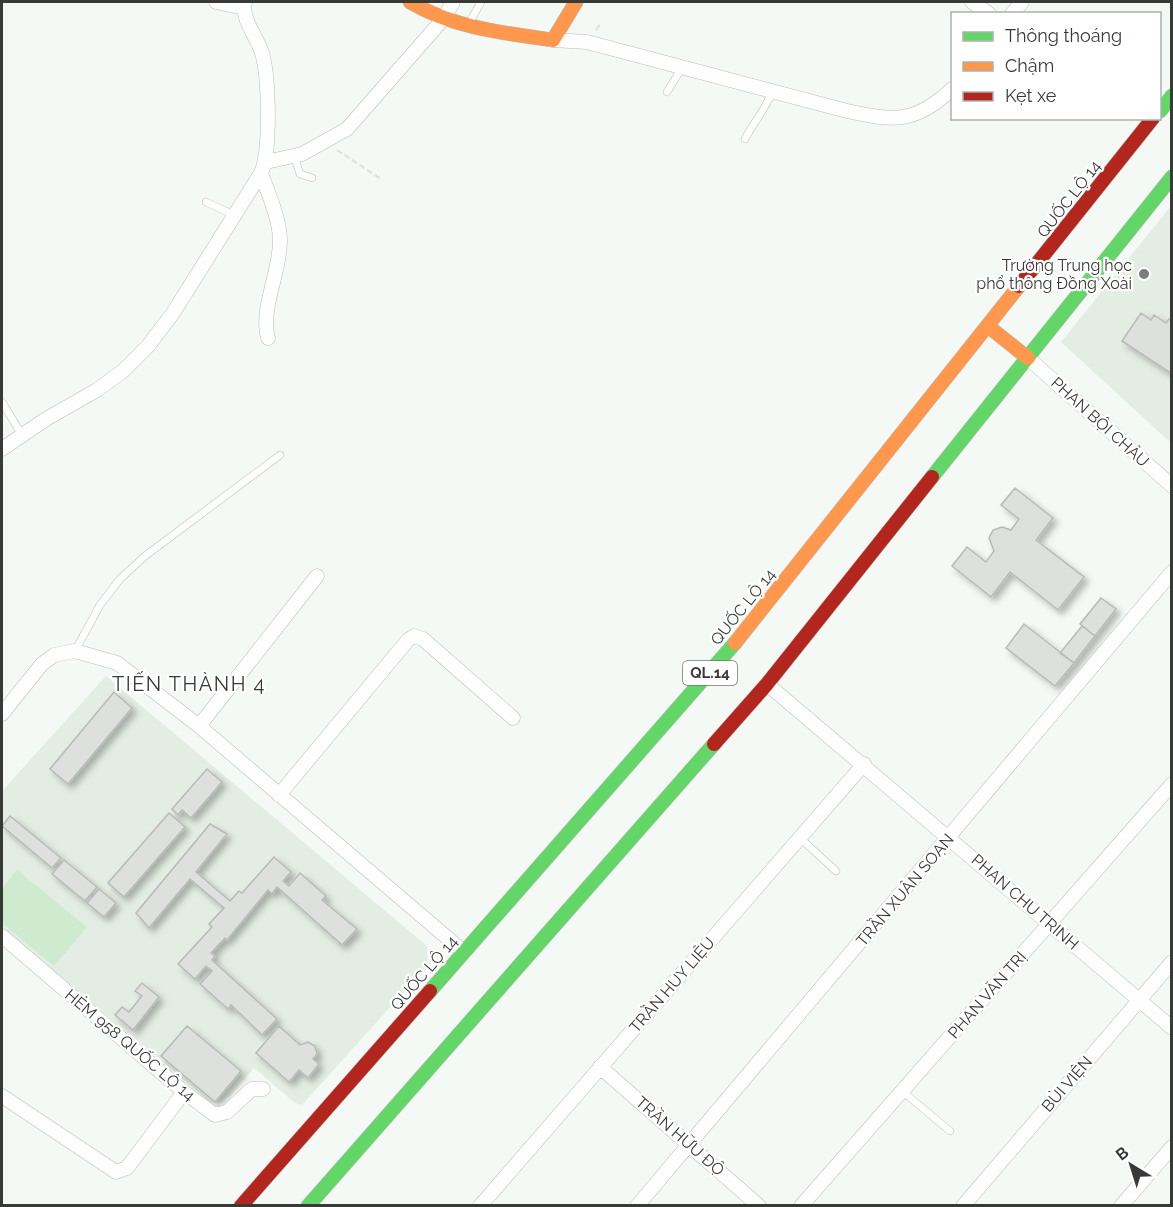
<svg xmlns="http://www.w3.org/2000/svg" width="1173" height="1207" viewBox="0 0 1173 1207" font-family="Raleway,sans-serif">
	<defs>
		<filter id="shadow"><feDropShadow dx="4.5" dy="4.5" stdDeviation="3" flood-color="#0004"/></filter>
	</defs>
	<rect width="100%" height="100%" fill="#f5f9f5"/>
	<path fill="#e4ede4" d="M1171 206V443L1061 342Z
		M106 676 427 946 428 965 302 1105 295 1103 254 1068 230 1096 219 1103 210 1102 2 927V791Z"/>
	<path fill="#ceebd0" d="M17 870 87 927 54 966 2 923V889Z"/>
	<path fill="#dde0dd" stroke="#b8bab8" stroke-width="1.5" filter="url(#shadow)" d="M1141 313 1151 320 1154 315 1166 323 1169 319 1172 321V374L1122 341Z
		M1015 488 1053 518 1036 540 1084 577 1058 610 1010 572 991 597 952 566 967 547 986 562 994 551 989 538 993 530 1002 527 1011 530 1019 519 1001 505Z
		M1101 598 1116 609 1095 636 1080 624Z
		M1024 624 1074 663 1055 686 1006 648Z
		M1082 626 1095 636 1074 663 1060 653Z
		M114 692 132 708 68 784 50 769Z
		M207 769 222 782 191 818 182 810 178 815 172 809Z
		M169 813 185 827 124 897 108 883Z
		M10 816 61 858 52 868 2 826Z
		M210 824 227 834 196 872 230 901 239 891 242 893 274 857 291 872 283 881 289 886 300 873 326 896 322 900 357 929 342 945 277 887 272 894 268 890 227 940 225 938 211 953 215 956 212 960 277 1019 262 1035 231 1005 228 1009 200 984 212 971 206 966 195 979 178 964 212 927 209 924 224 908 190 879 149 928 136 913Z
		M64 860 97 887 85 901 52 874Z
		M99 889 116 903 104 917 87 903Z
		M142 983 159 997 133 1030 115 1015 122 1007 129 1012 142 996 135 991Z
		M187 1026 241 1071 215 1102 161 1056Z
		M279 1026 300 1045 308 1042 315 1046 317 1054 313 1059 319 1064 308 1078 299 1070 289 1082 256 1053Z"/>
	<g fill="none" stroke-linecap="round" stroke-linejoin="round">
		<defs>
			<path id="lane" d="M468 25 481 2
				M667 92 683 66
				M745 139C755 119 765 112 772 91
				M294 156 300 174 312 178
				M206 202 236 216
				M2 402 22 435
				M75 651 100 605 120 579 145 556 280 455
				M800 838 836 871
				M902 1091 950 1131"/>
			<path id="street" d="M216 2 244 8
				M972 2 989 14
				M1012 14 1022 2
				M553 40 587 42 847 111C894 121 915 124 952 89
				M266 162 302 154 347 129 444 18 453 2
				M261 173C268 193 280 219 280 241 280 273 260 309 268 338
				M1028 358 1172 486
				M2 449 46 419 97 390 123 371 148 346 173 313 261 173C271 151 269 77 262 53 257 36 241 20 245 2
				M767 684 1172 1028
				M2 714 42 664 54 655 75 651 117 663 199 726 464 952
				M199 726 317 576
				M279 795 408 640 414 636 423 639 513 718
				M2 936 184 1092 215 1115 227 1112 252 1089H263
				M600 1067 759 1206
				M2 1096 116 1172 127 1168 184 1092
				M480 1206 864 764
				M637 1206 1172 572
				M801 1206 1172 784
				M963 1206 1172 962
				M1121 1206 1172 1147"/>
			<path id="fast" d="M1160 111 1172 96
				M932 477 1172 177
				M430 991 735 643
				M308 1206 714 744"/>
			<path id="slow" d="M410 2C454 28 503 33 553 40L576 2
				M989 327 1028 358
				M735 643 1019 286"/>
			<path id="jam" d="M1019 286 1153 118
				M714 744 767 684 932 477
				M241 1206 430 991"/>
		</defs>
		<use href="#lane" stroke="#babcba" stroke-width="8"/>
		<use href="#street" stroke="#babcba" stroke-width="15"/>
		<use href="#fast" stroke="#babcba" stroke-width="15"/>
		<use href="#slow" stroke="#babcba" stroke-width="15"/>
		<use href="#jam" stroke="#babcba" stroke-width="15"/>
		<path stroke="#dedfde" stroke-width="2" stroke-dasharray="6 3" stroke-linecap="butt" d="M596 30 601 23
			M337 150 381 179"/>
		<use href="#lane" stroke="#fefefe" stroke-width="7"/>
		<use href="#street" stroke="#fefefe" stroke-width="14"/>
		<use href="#fast" stroke="#63d668" stroke-width="14"/>
		<use href="#slow" stroke="#ff974d" stroke-width="14"/>
		<use href="#jam" stroke="#b3261e" stroke-width="14"/>
	</g>
	<circle fill="#7a7d7a" stroke="#fff" stroke-width="2" cx="1144" cy="274" r="6"/>
	<g text-anchor="middle" dominant-baseline="central" stroke-width="4.5" stroke-linejoin="round" paint-order="stroke">
		<rect fill="#fff" stroke="#747574" stroke-width="1.5" x="683" y="661" width="54" height="24" rx="4.5"/>
		<g font-size="15" font-weight="bold" fill="#383a38">
			<text x="710" y="673">QL.14</text>
		</g>
		<g font-size="16" fill="#383a38" stroke="#fff">
			<text transform="translate(1069 199) rotate(-52)">QUỐC LỘ 14</text>
			<text transform="translate(1100 422) rotate(42)">PHAN BỘI CHÂU</text>
			<text transform="translate(743 607) rotate(-51)">QUỐC LỘ 14</text>
			<text transform="translate(905 890) rotate(-50)">TRẦN XUÂN SOẠN</text>
			<text transform="translate(1025 902) rotate(41)">PHAN CHU TRINH</text>
			<text transform="translate(424 973) rotate(-49)">QUỐC LỘ 14</text>
			<text transform="translate(672 985) rotate(-49)">TRẦN HUY LIỆU</text>
			<text transform="translate(987 995) rotate(-49)">PHAN VĂN TRỊ</text>
			<text transform="translate(130 1045) rotate(40)">HẺM 958 QUỐC LỘ 14</text>
			<text transform="translate(1067 1084) rotate(-49)">BÙI VIỆN</text>
			<text transform="translate(680 1136) rotate(41)">TRẦN HỮU ĐỘ</text>
		</g>
		<g font-size="16" fill="#383a38" stroke="#fff" text-anchor="end">
			<text x="1132" y="265">Trường Trung học<tspan x="1132" dy="18">phổ thông Đồng Xoài</tspan></text>
		</g>
		<g font-size="20" letter-spacing="1.5" fill="#383a38" stroke="#fff">
			<text x="189" y="684">TIẾN THÀNH 4</text>
		</g>
	</g>
	<rect width="1173" height="1207" fill="none" stroke="#383a38" stroke-width="6"/>
	<rect x="951" y="12" width="210" height="108" fill="#ffffff" stroke="#afb0af" stroke-width="1.5"/>
	<rect x="963" y="32" width="30" height="9" fill="#63d668" stroke="#afb0af" stroke-width="1.5"/>
	<text x="1005" y="42" font-size="18" fill="#383a38">Thông thoáng</text>
	<rect x="963" y="62" width="30" height="9" fill="#ff974d" stroke="#afb0af" stroke-width="1.5"/>
	<text x="1005" y="72" font-size="18" fill="#383a38">Chậm</text>
	<rect x="963" y="92" width="30" height="9" fill="#b3261e" stroke="#afb0af" stroke-width="1.5"/>
	<text x="1005" y="102" font-size="18" fill="#383a38">Kẹt xe</text>
	<g transform="translate(1131 1165) rotate(322)" stroke="#ffffff" stroke-width="4.5" paint-order="stroke">
	<path d="M0-4.5L10 22L0 15L-10 22Z" fill="#383a38"/>
	<text y="-9" font-size="16" font-weight="bold" text-anchor="middle" fill="#383a38">B</text>
	</g>
</svg>
